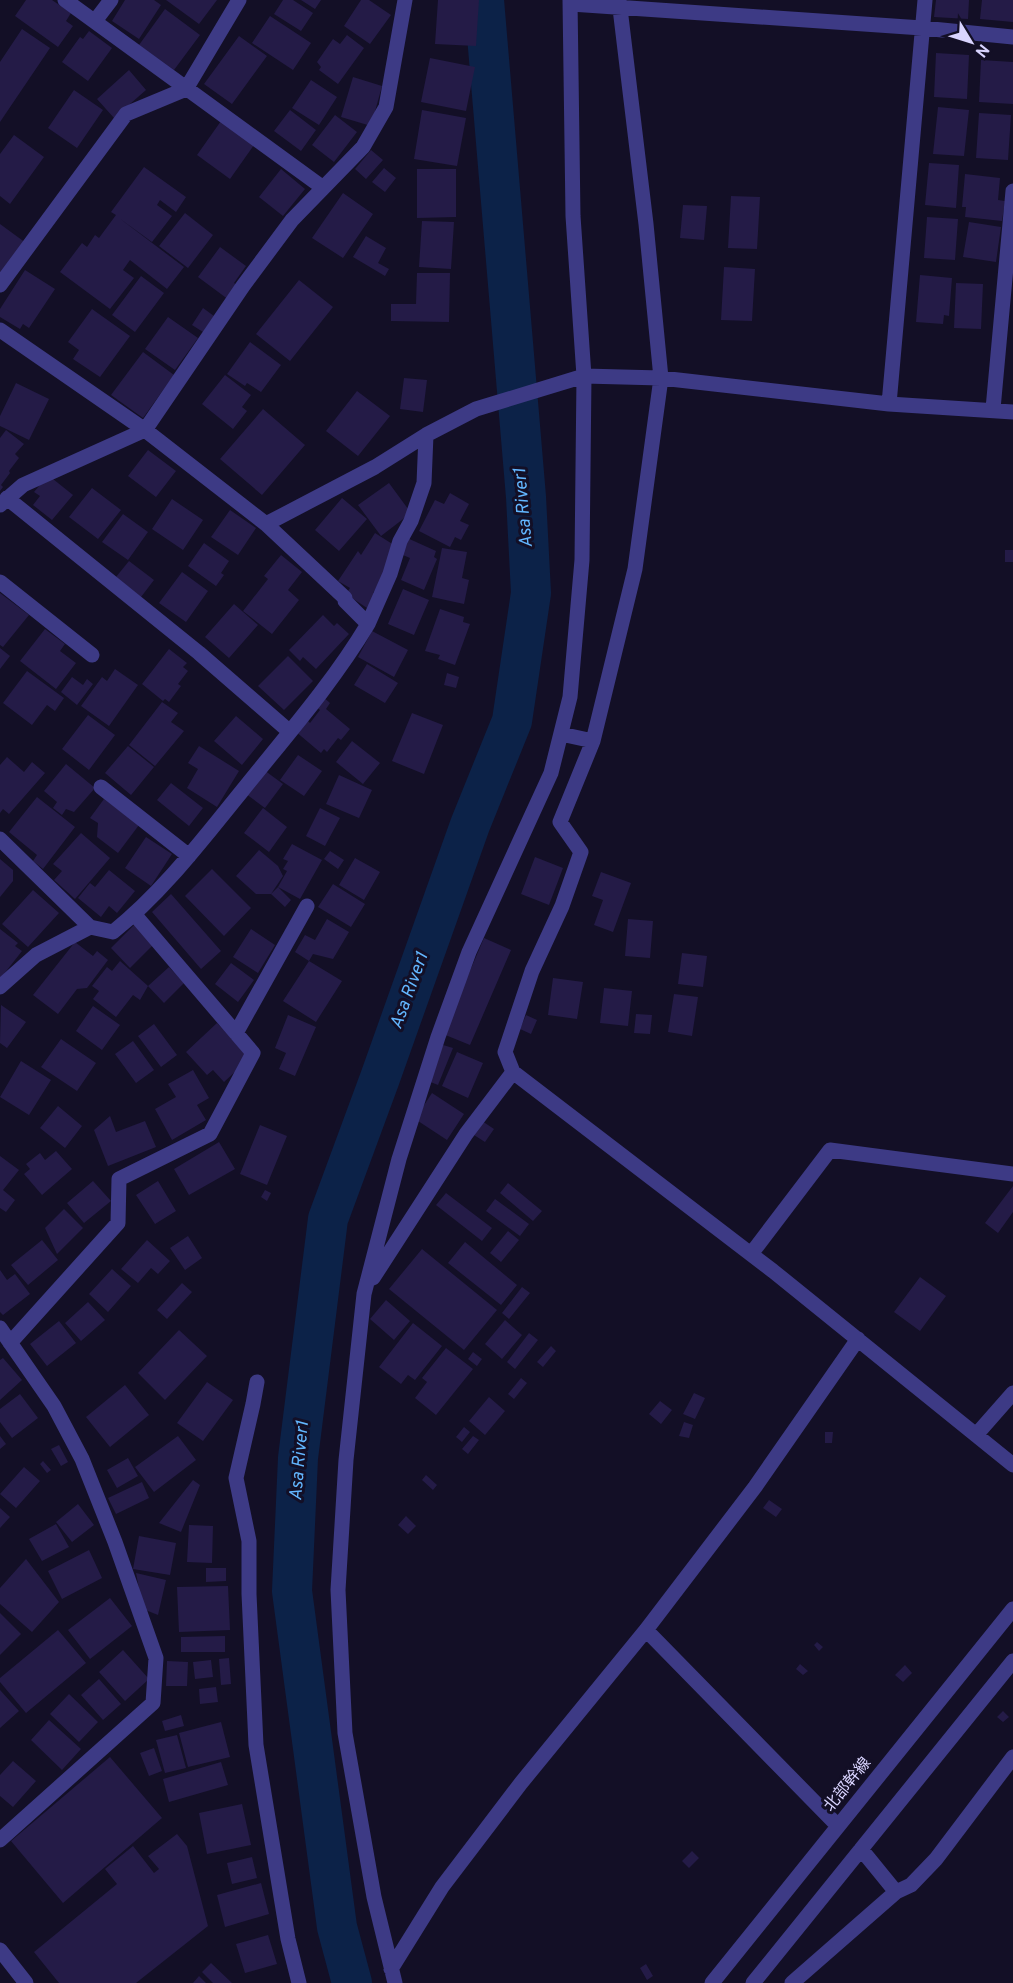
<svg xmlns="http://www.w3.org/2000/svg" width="1013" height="1983" viewBox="0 0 1013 1983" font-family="Overpass,'Noto Sans JP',sans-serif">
	<rect width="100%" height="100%" fill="#130f26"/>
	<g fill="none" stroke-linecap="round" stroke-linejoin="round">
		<path stroke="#0c2248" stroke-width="40" d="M352 1983 337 1927 292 1591 298 1458 328 1219 380 1078 470 825 512 721 531 593 526 497 484 0"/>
	</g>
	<path fill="#241b47" d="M26 0H52L71 13 66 21 73 26 58 47 15 16Z
		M125 0H154L161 5 139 39 112 21Z
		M166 0H217L199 24Z
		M283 0H293L313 13 301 31 274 14Z
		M301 0H321L315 9Z
		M361 0H369L391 15 370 44 344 26Z
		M438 0H479L476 46 435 44Z
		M936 0H969L968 19 934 17Z
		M982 0H1013V22L980 19Z
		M165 9 200 35 174 70 139 45Z
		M270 16 311 43 293 70 252 43Z
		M22 29 50 48 0 122V62Z
		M89 31 112 48 88 81 62 62 80 37 83 39Z
		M347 35 364 48 338 84 319 70 321 67 317 62 333 39 340 44Z
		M239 36 267 56 232 104 204 84Z
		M936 53 969 55 967 99 934 97Z
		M430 58 475 67 466 111 421 102Z
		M981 60 1013 62V104L979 102Z
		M129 70 146 90 114 118 97 99Z
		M353 77 382 86 371 126 341 117Z
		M311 80 337 97 319 125 292 108Z
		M74 90 103 110 77 148 48 128Z
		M938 107 969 110 964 156 933 154Z
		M290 110 316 130 301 151 274 131Z
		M422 110 466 118 457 166 414 159Z
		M979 113 1011 115 1008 160 976 158Z
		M335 115 357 132 334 162 312 145Z
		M221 121 254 145 230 179 197 155Z
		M14 135 44 157 10 204 0 196V154Z
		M371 150 383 160 366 179 355 169Z
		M929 163 959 165 956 208 925 205Z
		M144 167 186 197 176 212 160 200 157 205 172 216 152 242 119 218 184 267 167 289 130 260 123 270 134 278 110 309 60 272 82 243 87 247 95 235 99 238 116 215 111 212Z
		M384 168 396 178 385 192 372 182Z
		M281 169 305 189 283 216 259 197Z
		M417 169H456V217L417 218Z
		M965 174 1000 178 998 200 1005 201 1002 221 965 217 966 207H962Z
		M343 193 373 214 343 258 312 238Z
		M731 196 760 197 757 249 728 248Z
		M683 205 707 206 704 240 680 238Z
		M185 213 213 235 188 268 159 246Z
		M927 217 958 219 955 260 924 258Z
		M422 221 454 222 451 269 419 267Z
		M969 222 1001 227 996 262 963 257Z
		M0 224 26 243 0 280Z
		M366 236 386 248 378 263 389 269 385 276 353 257Z
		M220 247 246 266 234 283 238 286 229 300 198 277Z
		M724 267 755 269 752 321 721 320Z
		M25 270 55 289 29 328 23 324 20 329 0 317V309Z
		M417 273H450L449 322 391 321V304H416Z
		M920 275 952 278 949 316 944 315 943 324 916 322Z
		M141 276 164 293 135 332 112 315Z
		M299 280 333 307 290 361 256 334Z
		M956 283 983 284 981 329 954 328Z
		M203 308 214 316 203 332 192 325Z
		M92 309 130 336 100 377 73 359 79 350 68 342Z
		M168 317 198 338 175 370 145 349Z
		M250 342 281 365 261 392 247 383 245 386 227 374Z
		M143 352 174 375 143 418 111 395Z
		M225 375 251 395 242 407 247 411 233 429 202 404Z
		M404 378 427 380 423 412 400 409Z
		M16 383 49 399 29 440 0 426V416Z
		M357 391 390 416 358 456 326 431Z
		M263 409 305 445 262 495 220 459Z
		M6 430 24 444 15 454 19 458 9 471 10 473 1 485 3 487 0 491V438Z
		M148 450 176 471 156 497 128 476Z
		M48 475 73 495 52 520 33 505 40 496 34 492Z
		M389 483 411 513 381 536 358 505Z
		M92 488 121 510 98 539 69 517Z
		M450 493 469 504 460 521 469 525 461 540 455 537 450 547 419 531 435 500 444 504Z
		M342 498 367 519 339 551 315 530Z
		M172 499 203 520 183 550 152 529Z
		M230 510 256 528 238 555 211 537Z
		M123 514 148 532 128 560 102 542Z
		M375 533 397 547 390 568 373 593 376 594 367 608 346 594 350 588 338 581 358 551 361 555Z
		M405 537 436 551 434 557 437 559 424 590 401 580 410 558 398 553Z
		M204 543 229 561 221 573 224 575 216 586 188 566Z
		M442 548 467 552 462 578 469 580 464 604 432 597Z
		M1005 550H1013V562H1005Z
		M281 555 302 572 288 590 299 600 272 634 243 611 268 579 264 576Z
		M129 561 154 580 141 597 116 577Z
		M182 572 208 591 186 622 159 603Z
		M403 589 429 600 414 635 388 624Z
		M0 593 29 615 3 647 0 645Z
		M234 604 258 625 229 658 205 637Z
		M440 609 464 617 463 622 470 624 455 665 438 659 440 655 425 651Z
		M323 615 334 626 337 623 349 634 316 669 303 657 300 661 289 650Z
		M45 629 65 644 60 651 76 663 56 689 20 661Z
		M372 631 408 650 394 677 358 657Z
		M0 648 10 656 0 669Z
		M169 649 187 663 183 667 188 671 178 684 181 686 169 702 165 699 163 701 142 684Z
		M288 656 313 681 284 710 258 686Z
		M367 664 398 683 385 703 354 685Z
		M115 669 138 685 109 726 81 706 102 677 107 681Z
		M27 671 64 698 55 711 47 705 32 725 3 703Z
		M447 673 459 677 456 688 444 685Z
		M72 677 83 685 87 679 93 684 77 705 61 692Z
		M322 696 330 703 326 709 350 729 341 740 338 738 327 752 324 749 321 753 295 731 305 718 310 723 320 710 315 706Z
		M162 702 178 713 171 722 184 731 155 766 129 745Z
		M412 713 443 725 424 774 392 761Z
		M88 715 115 735 89 770 62 749Z
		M236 716 263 739 242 765 214 741Z
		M352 741 380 763 363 784 336 762Z
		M128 746 154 767 131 795 105 773Z
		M199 746 239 771 217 807 187 788 198 769 188 763Z
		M298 755 322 771 304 796 280 780Z
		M7 757 24 772 32 762 45 773 9 814 3 809 0 813V765Z
		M66 764 95 788 74 812 66 809 62 815 53 808 57 802 44 791Z
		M264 770 283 784 265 808 246 794Z
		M339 775 372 790 359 818 326 804Z
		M171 783 203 808 189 826 157 800Z
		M37 797 75 827 43 869 33 861 37 855 9 832Z
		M104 799 139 825 118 853 97 837 98 823 90 818Z
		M263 808 287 827 269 852 244 833Z
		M320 808 340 818 325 846 306 836Z
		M81 833 110 858 75 899 54 880 62 871 53 864Z
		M146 837 172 854 151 886 125 868Z
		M292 844 322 860 300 899 278 887 287 871 283 869 288 861 283 859Z
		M259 850 278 866 283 876 271 894H256L236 876Z
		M330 851 344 860 338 869 324 859Z
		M535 857 563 868 549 905 521 894Z
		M355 858 380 872 364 900 339 885Z
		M0 859 13 870V881L0 897Z
		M212 869 251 908 224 936 185 896Z
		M109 870 135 891 117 913 109 906 101 917 78 898 90 883 95 887Z
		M601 872 631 883 613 932 594 925 603 900 592 896Z
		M333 884 365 904 351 927 318 907Z
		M278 887 291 900 285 907 271 894Z
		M33 890 59 913 28 947 2 924Z
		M171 894 221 951 201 969 152 912Z
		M327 919 349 932 333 959 313 954 309 961 295 952 305 935 315 940Z
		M628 919 653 921 650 958 625 956Z
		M135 924 154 944 130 968 111 948Z
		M0 929 18 943 15 946 22 951 0 979Z
		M251 929 275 945 258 973 233 957Z
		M484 938 511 950 470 1045 443 1034Z
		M75 942 93 956 97 951 108 960 87 988 77 989 58 1014 33 995Z
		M682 953 707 956 703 987 678 984Z
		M120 961 148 986 140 1000 133 995 116 1017 93 999 99 991 92 986 107 967 112 971Z
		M309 961 342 981 316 1022 283 1001Z
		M231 963 254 980 238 1002 215 984Z
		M169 967 184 983 164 1003 148 986Z
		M553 978 583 982 577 1019 548 1015Z
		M604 988 632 991 628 1026 600 1023Z
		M674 994 698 997 692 1036 668 1032Z
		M1 1005 26 1022 7 1048 0 1043Z
		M93 1006 120 1025 102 1050 76 1031Z
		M636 1014 652 1015 650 1034 634 1033Z
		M288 1015 316 1027 295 1076 279 1069 286 1053 275 1048Z
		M526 1015 537 1020 531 1034 520 1029Z
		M217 1023 250 1058 224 1082 213 1070 207 1075 186 1052Z
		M154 1024 177 1055 161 1067 138 1036Z
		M61 1039 96 1063 77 1091 41 1067Z
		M133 1041 154 1070 136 1083 115 1054Z
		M443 1045 453 1048 438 1085 428 1081Z
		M457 1052 483 1063 468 1098 442 1086Z
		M21 1061 51 1080 29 1115 0 1097Z
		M193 1070 209 1098 197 1105 206 1120 172 1140 155 1109 176 1097 168 1084Z
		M432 1093 464 1114 447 1140 415 1119Z
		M58 1106 82 1126 65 1148 40 1128Z
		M110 1116 116 1132 145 1121 156 1147 108 1166 94 1130Z
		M482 1121 494 1129 485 1142 474 1135Z
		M260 1125 287 1136 267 1185 240 1174Z
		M219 1142 235 1169 189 1195 174 1169Z
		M56 1151 72 1169 42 1195 24 1174 30 1169 26 1164 40 1153 45 1160Z
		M0 1156 19 1170 3 1190 15 1200 6 1212 0 1208Z
		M93 1181 111 1201 84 1223 67 1203Z
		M158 1181 176 1211 155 1224 136 1195Z
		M508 1183 542 1211 533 1221 500 1193Z
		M1013 1186V1212L998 1233 985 1223Z
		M265 1190 271 1193 267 1201 261 1197Z
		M446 1193 492 1228 482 1241 436 1205Z
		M495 1199 529 1224 520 1236 486 1211Z
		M64 1209 83 1228 57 1254 45 1228Z
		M508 1231 519 1240 501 1262 490 1253Z
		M188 1236 202 1258 185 1270 170 1248Z
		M42 1240 58 1260 28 1285 11 1265Z
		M147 1240 170 1261 158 1274 151 1268 138 1283 121 1269Z
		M465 1242 517 1285 501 1305 448 1263Z
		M422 1249 497 1310 464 1350 389 1289Z
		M112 1269 131 1286 108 1312 89 1294Z
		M0 1270 7 1280 15 1274 30 1294 3 1315 0 1312Z
		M920 1277 946 1296 920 1331 894 1312Z
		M182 1283 192 1292 167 1319 157 1310Z
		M522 1287 530 1293 509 1319 502 1313Z
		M386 1300 410 1321 394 1340 370 1319Z
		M88 1302 105 1320 81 1341 65 1323Z
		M505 1320 522 1335 502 1359 485 1344Z
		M59 1321 76 1343 47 1366 30 1344Z
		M413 1323 442 1346 415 1380 408 1375 401 1384 379 1367Z
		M179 1330 207 1356 165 1400 138 1373Z
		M529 1333 538 1340 515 1369 507 1362Z
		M551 1346 556 1351 543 1367 537 1362Z
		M446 1348 473 1369 436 1415 415 1398 427 1382 422 1378Z
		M473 1352 482 1359 477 1366 468 1359Z
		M3 1358 22 1380 0 1400V1360Z
		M521 1378 527 1383 514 1399 508 1394Z
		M207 1382 233 1400 203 1441 177 1423Z
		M125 1385 149 1415 110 1447 86 1417Z
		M694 1393 705 1398 695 1419 683 1414Z
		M20 1394 38 1418 12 1438 0 1422V1409Z
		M489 1397 505 1411 485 1435 469 1421Z
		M660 1401 672 1410 661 1424 649 1414Z
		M684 1422 693 1425 689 1438 679 1436Z
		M464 1427 470 1432 462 1442 456 1437Z
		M825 1432H833L832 1443H825Z
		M0 1436 6 1444 0 1449Z
		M178 1436 196 1460 154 1492 135 1467Z
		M473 1436 479 1440 468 1454 462 1449Z
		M59 1445 68 1462 61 1466 51 1449Z
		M128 1458 138 1476 117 1488 107 1470Z
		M43 1461 51 1470 47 1473 40 1464Z
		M24 1467 40 1481 16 1508 0 1494Z
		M426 1475 437 1485 433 1490 422 1480Z
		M193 1480 200 1485 181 1532 159 1523Z
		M142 1482 149 1498 116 1514 108 1498Z
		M769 1500 782 1509 776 1517 763 1508Z
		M78 1504 94 1525 72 1542 56 1522Z
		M0 1508 10 1517 0 1528Z
		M406 1516 416 1526 408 1534 398 1525Z
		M56 1524 69 1547 42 1561 29 1539Z
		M189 1525 213 1526 212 1563 187 1562Z
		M139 1536 176 1543 170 1575 133 1569Z
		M89 1550 102 1578 62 1599 48 1571Z
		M26 1559 59 1602 32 1632 0 1604V1588Z
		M206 1568H226V1581L206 1582Z
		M136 1573 166 1580 158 1615 143 1609Z
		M228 1586 230 1630 179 1632 177 1587Z
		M110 1598 132 1626 90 1659 68 1630Z
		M0 1613 21 1634 0 1655Z
		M58 1630 86 1663 26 1713 0 1682V1678Z
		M225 1636V1652H181V1637Z
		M817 1642 823 1647 819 1651 814 1645Z
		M123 1650 149 1679 125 1701 99 1672Z
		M229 1658 231 1684 221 1685 219 1659Z
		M211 1660 213 1677 195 1679 193 1662Z
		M167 1661 188 1662 187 1686H166Z
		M800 1664 808 1671 803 1675 796 1669Z
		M905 1665 912 1673 903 1682 895 1675Z
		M99 1679 121 1704 103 1720 81 1695Z
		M216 1687 218 1702 200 1704 199 1689Z
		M0 1690 19 1711 0 1728Z
		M69 1694 98 1722 79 1742 50 1714Z
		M1003 1711 1009 1717 1003 1722 997 1717Z
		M181 1715 184 1726 165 1731 162 1721Z
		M49 1720 81 1749 62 1770 31 1740Z
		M221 1722 230 1757 188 1767 179 1733Z
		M177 1735 186 1768 165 1773 156 1740Z
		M154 1748 162 1771 149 1776 140 1753Z
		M110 1757 162 1818 63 1903 11 1841Z
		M13 1761 36 1781 13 1807 0 1796V1775Z
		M221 1762 228 1785 169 1802 163 1779Z
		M242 1804 251 1845 207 1854 199 1813Z
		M177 1834 187 1846 208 1926 136 1983H59L34 1952 117 1884 105 1869 133 1846 154 1873 159 1869 148 1856Z
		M692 1851 699 1858 689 1868 682 1861Z
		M252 1857 257 1878 232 1884 227 1863Z
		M261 1883 269 1914 225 1927 217 1895Z
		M268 1935 277 1964 245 1973 236 1944Z
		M211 1963 232 1983H213L202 1972Z
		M646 1964 653 1976 647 1980 640 1968Z
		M199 1976 206 1983H193Z"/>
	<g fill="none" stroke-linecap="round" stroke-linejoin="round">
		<path stroke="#3d3a85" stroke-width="15" d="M65 0 322 187
			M619 0 646 224 661 378 635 569 593 741 560 822 581 852 562 906 532 971 505 1052 513 1072 773 1271 1013 1465
			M571 4 922 28 1013 37
			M95 21 111 0
			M0 285 126 114 186 89 239 0
			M0 330 145 430 266 524 345 598V601L368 624C332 684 286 736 242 791 202 840 163 892 113 932L90 927 0 839
			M889 404 925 0
			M993 409 1013 191
			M7 498 199 653 290 732
			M0 505 23 485 145 430 243 286 292 220 363 147 386 107 405 0
			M266 524 375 467 426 435 476 409 584 376 661 378 889 404 1013 412
			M0 582 92 655
			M368 624 390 574 400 541 411 521 424 483 426 435
			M561 734 593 741
			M101 787 189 856
			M0 987 36 955 90 927
			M236 1033 307 906
			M751 1254 830 1150 1013 1174
			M373 1278 466 1134 513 1072
			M0 1328 54 1406 82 1459 115 1542 156 1658 153 1703 0 1840
			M10 1343 118 1223 119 1179 210 1134 253 1053 135 915
			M257 1382 253 1404 236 1478 249 1541V1594L256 1745 288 1939 299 1983
			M976 1435 1013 1393
			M646 1630 838 1826
			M861 1849 896 1892
			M0 1950 26 1983
			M391 1969 442 1887 521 1783 646 1630 755 1487 858 1339
			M395 1983 374 1897 345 1733 338 1590 346 1460 364 1294 399 1159 438 1037 469 952 551 773 570 697 582 560 584 376 573 216 570 0
			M712 1983 1013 1609
			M753 1983 1013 1661
			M792 1983 896 1892 911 1885 936 1859 1013 1757"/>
	</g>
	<g text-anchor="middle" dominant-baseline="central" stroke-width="6" stroke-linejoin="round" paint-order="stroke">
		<g font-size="16" fill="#d9d4ff" stroke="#130f26">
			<text transform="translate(848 1785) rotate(-51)">北部幹線</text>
		</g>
		<g font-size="18" font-style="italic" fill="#62b6ff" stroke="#130f26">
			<text transform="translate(524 508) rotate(-95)">Asa River1</text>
			<text transform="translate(410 991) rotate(-70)">Asa River1</text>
			<text transform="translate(300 1461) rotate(-85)">Asa River1</text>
		</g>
	</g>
	<g transform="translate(971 42) rotate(128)" stroke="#130f26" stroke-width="4.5" paint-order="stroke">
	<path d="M0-4.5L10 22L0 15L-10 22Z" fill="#d9d4ff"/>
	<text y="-9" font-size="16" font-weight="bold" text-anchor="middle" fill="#d9d4ff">N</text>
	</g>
</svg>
